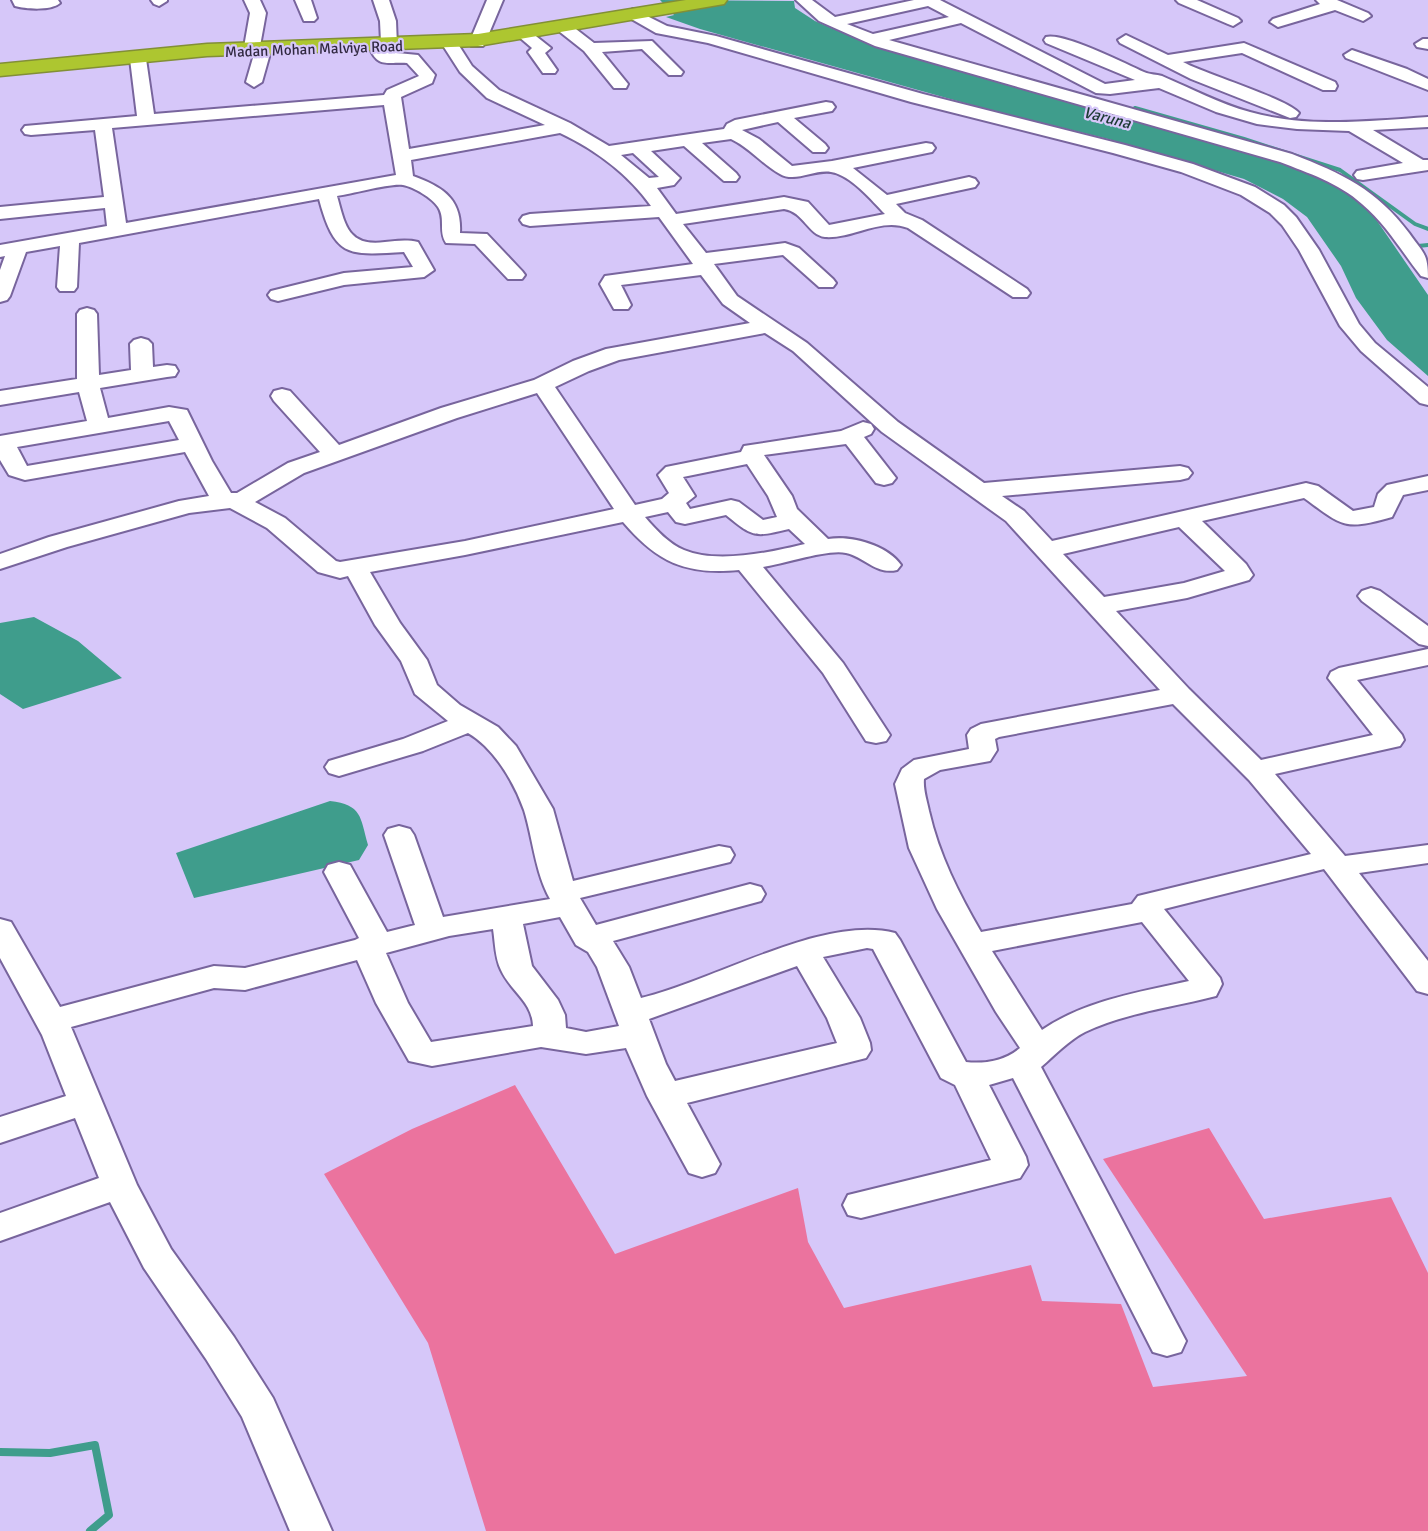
<svg xmlns="http://www.w3.org/2000/svg" width="1428" height="1531" viewBox="0 0 1428 1531" font-family="Signika,sans-serif">
	<rect width="100%" height="100%" fill="#d6c7f9"/>
	<path fill="#eb739e" d="M515 1085 615 1254 798 1188 808 1242 844 1308 1031 1265 1042 1301 1121 1304 1153 1387 1247 1376 1103 1159 1209 1128 1264 1219 1391 1197 1428 1273V1531H486L428 1343 324 1174 412 1129Z"/>
	<path fill="#3f9d8c" d="M660 0 794 1 795 8 815 21 857 39 1058 99 1250 150 1301 170 1347 191 1371 212 1428 295V376L1387 340 1356 298 1341 266 1307 217 1283 199 1244 179 1108 139 993 111 700 29 666 17 674 15Z
		M34 617 78 641 122 678 23 709 0 694V623Z
		M330 801C362 805 360 816 368 845L359 860 194 898 176 853Z"/>
	<g fill="none" stroke-linecap="round" stroke-linejoin="round">
		<path stroke="#3f9d8c" stroke-width="4" d="M1135 108 1244 139 1340 170 1415 224 1428 229
			M1418 246 1428 245"/>
		<path stroke="#3f9d8c" stroke-width="8" d="M0 1452 50 1453 95 1445 109 1515 90 1531"/>
		<defs>
			<path id="minor" d="M12 0H58L60 3C51 11 26 9 15 6Z
				M151 0H167V1L159 6 154 4Z
				M244 0H260L266 13 260 46 269 47 271 50 262 82 254 87 246 82 255 51 246 50 244 47 250 13Z
				M295 0H311L317 18 314 21H304Z
				M373 0H389L396 21 397 46 395 49 387 50V52L418 55 435 75 432 83 401 97 409 149 545 125 487 98 460 72 442 44 450 39 456 41 472 66 499 90 570 123 609 146 724 129 727 124 735 120 826 102 832 103 835 107 832 111 794 118 825 144 828 148 825 152H813L778 122 742 130 759 139 792 166 832 161 926 143 932 144 935 148 932 152 853 168 887 195 969 177 975 179 978 183 975 187 896 204 905 213 922 220 1027 289 1030 293 1027 297H1013L908 228C881 217 853 239 825 237 808 235 804 212 784 209L683 224 706 253 785 243 799 248 833 279 836 283 833 287H819L783 255 714 264 737 296 807 343 898 422 984 483 1180 466 1188 468 1192 473 1188 478 1180 480 1002 496 1024 511 1052 541 1306 483 1318 486 1353 511 1374 507 1378 494 1387 485 1428 476V490L1403 495 1392 517C1343 531 1343 526 1304 498L1202 521 1246 564 1253 575 1249 580 1187 598 1116 611 1189 689 1261 760 1373 735 1328 678 1331 672 1339 668 1428 649V665L1357 680 1402 735 1404 740 1400 746 1275 774 1345 856 1428 845V863L1359 873 1428 961V994L1417 991 1324 869 1164 909 1220 978 1222 984 1216 996C1174 1007 1125 1013 1085 1032 1069 1040 1055 1055 1041 1067L1186 1341 1181 1352 1167 1356 1153 1352 1013 1078 989 1085 1026 1157 1028 1165 1020 1178 861 1218 848 1215 843 1205 848 1195 991 1160 955 1085 941 1078 873 949 867 948 823 957 860 1018 870 1043 871 1050 866 1058 687 1103 720 1164 715 1173 702 1177 689 1173 647 1096 626 1048 586 1054 541 1047 432 1066 409 1061 376 1003 357 960 245 990 214 988 71 1027 137 1185 171 1249 234 1337 273 1398 332 1531H290L242 1417 206 1359 144 1268 110 1202 0 1241V1213L99 1178 75 1118 0 1143V1117L66 1096 42 1035 0 958V919L11 922 60 1007 214 966 245 968 355 940 359 938 324 872 328 865 339 862 350 865 387 932 415 925 384 835 388 829 399 826 410 829 414 835 443 917 550 899C535 872 533 839 524 810 514 782 494 748 468 733L423 751 349 773 339 776 329 773 325 767 329 761 403 739 448 721 415 694 401 661 375 625 348 576 340 578 318 572 267 528 230 508 189 513 67 547 0 569V554L49 537 179 501 209 496 185 452 25 480 9 475 0 460V436L87 421 79 392 0 405V391L77 379V314L80 310 87 308 94 310 97 314 99 375 131 370 130 344 134 340 141 338 148 340 152 344 153 367 167 365 175 366 178 371 175 376 167 377 100 388 108 418 169 407 187 410 212 461 231 493H237L288 463 320 452 274 401 271 396 274 391 282 389 290 391 339 445 441 408 534 380 573 361 606 349 750 323 723 304 701 275 621 285 631 305 628 309H614L600 284 605 276 693 264 659 217 530 226 523 224 520 220 523 216 530 214 651 206C628 174 596 150 560 133L411 160 413 176C443 187 462 199 460 233L487 234 522 271 525 275 522 279H508L475 244 446 243C438 231 446 219 438 207 432 198 414 187 403 185 390 183 352 194 337 196 345 225 348 247 385 242 396 241 406 239 418 242L434 270 424 277 344 285 278 301 271 299 268 295 271 291 344 273 413 267 404 252C349 255 335 259 319 199L79 243 77 287 74 291H60L57 287 60 246 26 252 10 296 7 300 0 302V270L5 256 0 257V245L107 226 105 208 0 219V207L104 197 95 130 31 135 25 134 22 130 25 126 137 116 130 59 138 54 146 59 154 114 384 95 387 90 419 76 407 63C386 62 377 68 369 46L371 43 381 42 380 21ZM384 105 396 175 126 223 112 128ZM731 139C750 148 763 165 780 174 795 183 815 169 831 172 851 175 872 201 885 214L829 225 808 202 784 197 676 214 657 188 674 185 680 178 651 151 684 146 724 181H736L739 177 736 173 702 143ZM633 153 659 177 649 178 621 155ZM765 333 793 351 882 432 1006 521 1160 690 981 724 971 729 967 735 969 749 914 760 902 769 895 784 909 848 937 909 996 1012 1020 1048C1005 1061 984 1064 966 1062L900 940 895 933C824 914 712 982 641 998L629 967 613 941 761 901 765 894 761 887 750 884 596 925 580 898 730 862 734 855 730 848 719 846 573 881 553 809 516 746 498 727 460 705 437 685 427 660 400 623 370 572 465 555 623 522C658 563 686 575 739 570L823 673 866 741 876 743 886 741 890 735 843 663 763 567C785 564 827 549 846 553 865 557 876 575 897 570L901 565C887 545 851 535 828 539L797 509 792 496 764 455 846 444 876 483 884 485 892 483 896 478 864 437 871 434 874 429 871 424 863 422 841 431 744 446 741 452 666 467 658 475 669 493 662 499 635 505 555 387 589 371 619 360ZM537 393 614 509 465 541 340 562 336 561 285 518 255 502 304 473 457 418ZM169 421 179 440 27 466 17 447ZM747 464 768 496 777 517 763 520 739 502 731 500 690 509 686 503 695 496 683 477ZM668 512 676 522 685 524 726 515C754 538 755 537 789 529L805 544C772 552 717 564 684 550 669 544 656 530 645 517ZM1179 527 1225 571 1184 583 1104 597 1063 554ZM1173 704 1249 780 1311 854 1138 896 1132 904 981 932C959 894 939 855 929 811 927 801 923 790 924 779L940 770 990 761 997 750 995 739 999 737ZM560 917 576 945 588 952 597 967 619 1026 586 1032 566 1028 565 1015 558 1000 532 966 523 924ZM1142 922 1189 981C1139 992 1084 1001 1042 1030L992 951ZM493 929C495 942 495 959 501 970 511 992 532 1001 533 1026L431 1042 408 1003 386 953 449 936ZM797 966 827 1018 837 1043 675 1081 666 1064 649 1019Z
				M487 0H503L485 43 483 46H471L469 43Z
				M796 0H812L835 17 914 0H940L1105 84 1135 80 1046 43 1044 40 1046 37C1063 32 1126 64 1144 72 1151 75 1156 74 1162 76 1190 88 1220 104 1250 112 1306 128 1371 121 1428 117V127L1373 130 1423 160H1428V170L1363 180 1357 179 1354 175 1357 171 1403 163 1349 131 1297 129 1257 124 1216 112 1159 88 1110 94 1096 93 961 23 889 40 1292 154C1343 174 1376 189 1409 233 1423 253 1428 253 1428 278L1421 276C1402 252 1386 224 1362 204 1339 183 1308 173 1280 162L875 46 819 21ZM928 6 949 17 873 34 847 24Z
				M1176 0H1197L1238 18 1241 21 1233 26 1228 24 1179 3Z
				M1316 0H1337L1368 13 1371 16 1363 21 1335 10 1278 27 1270 22 1273 19 1320 4Z
				M633 9 667 26 716 36 923 94 1125 145 1193 164 1255 187 1284 205 1296 217 1319 250 1359 324 1375 343 1428 387V405L1420 403 1361 351 1340 326 1299 250 1282 225 1270 213 1241 195 1181 172 1113 153 911 102 708 43 656 33 628 17 625 14Z
				M566 24 572 26 594 43 652 41 683 72 681 75H669L642 49 602 52 628 84 626 88H614L584 51 560 32 558 29 560 26Z
				M526 31 532 33 551 48 545 53 557 70 555 73H543L528 52 532 48 518 36Z
				M1126 35 1168 55 1244 43 1335 82 1337 86 1335 90H1323L1242 53 1183 62C1205 74 1288 99 1299 113L1296 117 1290 118 1191 79 1120 43 1118 40Z
				M1423 39H1428V49L1417 47 1415 44Z
				M1352 50 1407 69 1428 79V90L1346 58 1344 55Z
				M1371 588 1380 591 1428 626V646L1419 644 1362 601 1358 596 1362 591Z"/>
			<path id="highway" d="M686 0H727L724 4 718 5 478 46 207 56 0 76V64L207 44 478 34Z"/>
		</defs>
		<use href="#minor" stroke="#78659d" stroke-width="4"/>
		<use href="#highway" stroke="#828f36" stroke-width="3"/>
		<use href="#minor" fill="#fff" fill-rule="evenodd"/>
		<use href="#highway" fill="#adc630" fill-rule="evenodd"/>
	</g>
	<g text-anchor="middle" dominant-baseline="central" stroke-width="4.5" stroke-linejoin="round" paint-order="stroke">
		<g font-size="15" fill="#312941" stroke="#d6c7f9">
			<text transform="translate(314 49) rotate(-2)">Madan Mohan Malviya Road</text>
		</g>
		<g font-size="16" font-style="italic" fill="#1d3a34" stroke="#d6c7f9">
			<text transform="translate(1107 118) rotate(14)">Varuna</text>
		</g>
	</g>
</svg>
